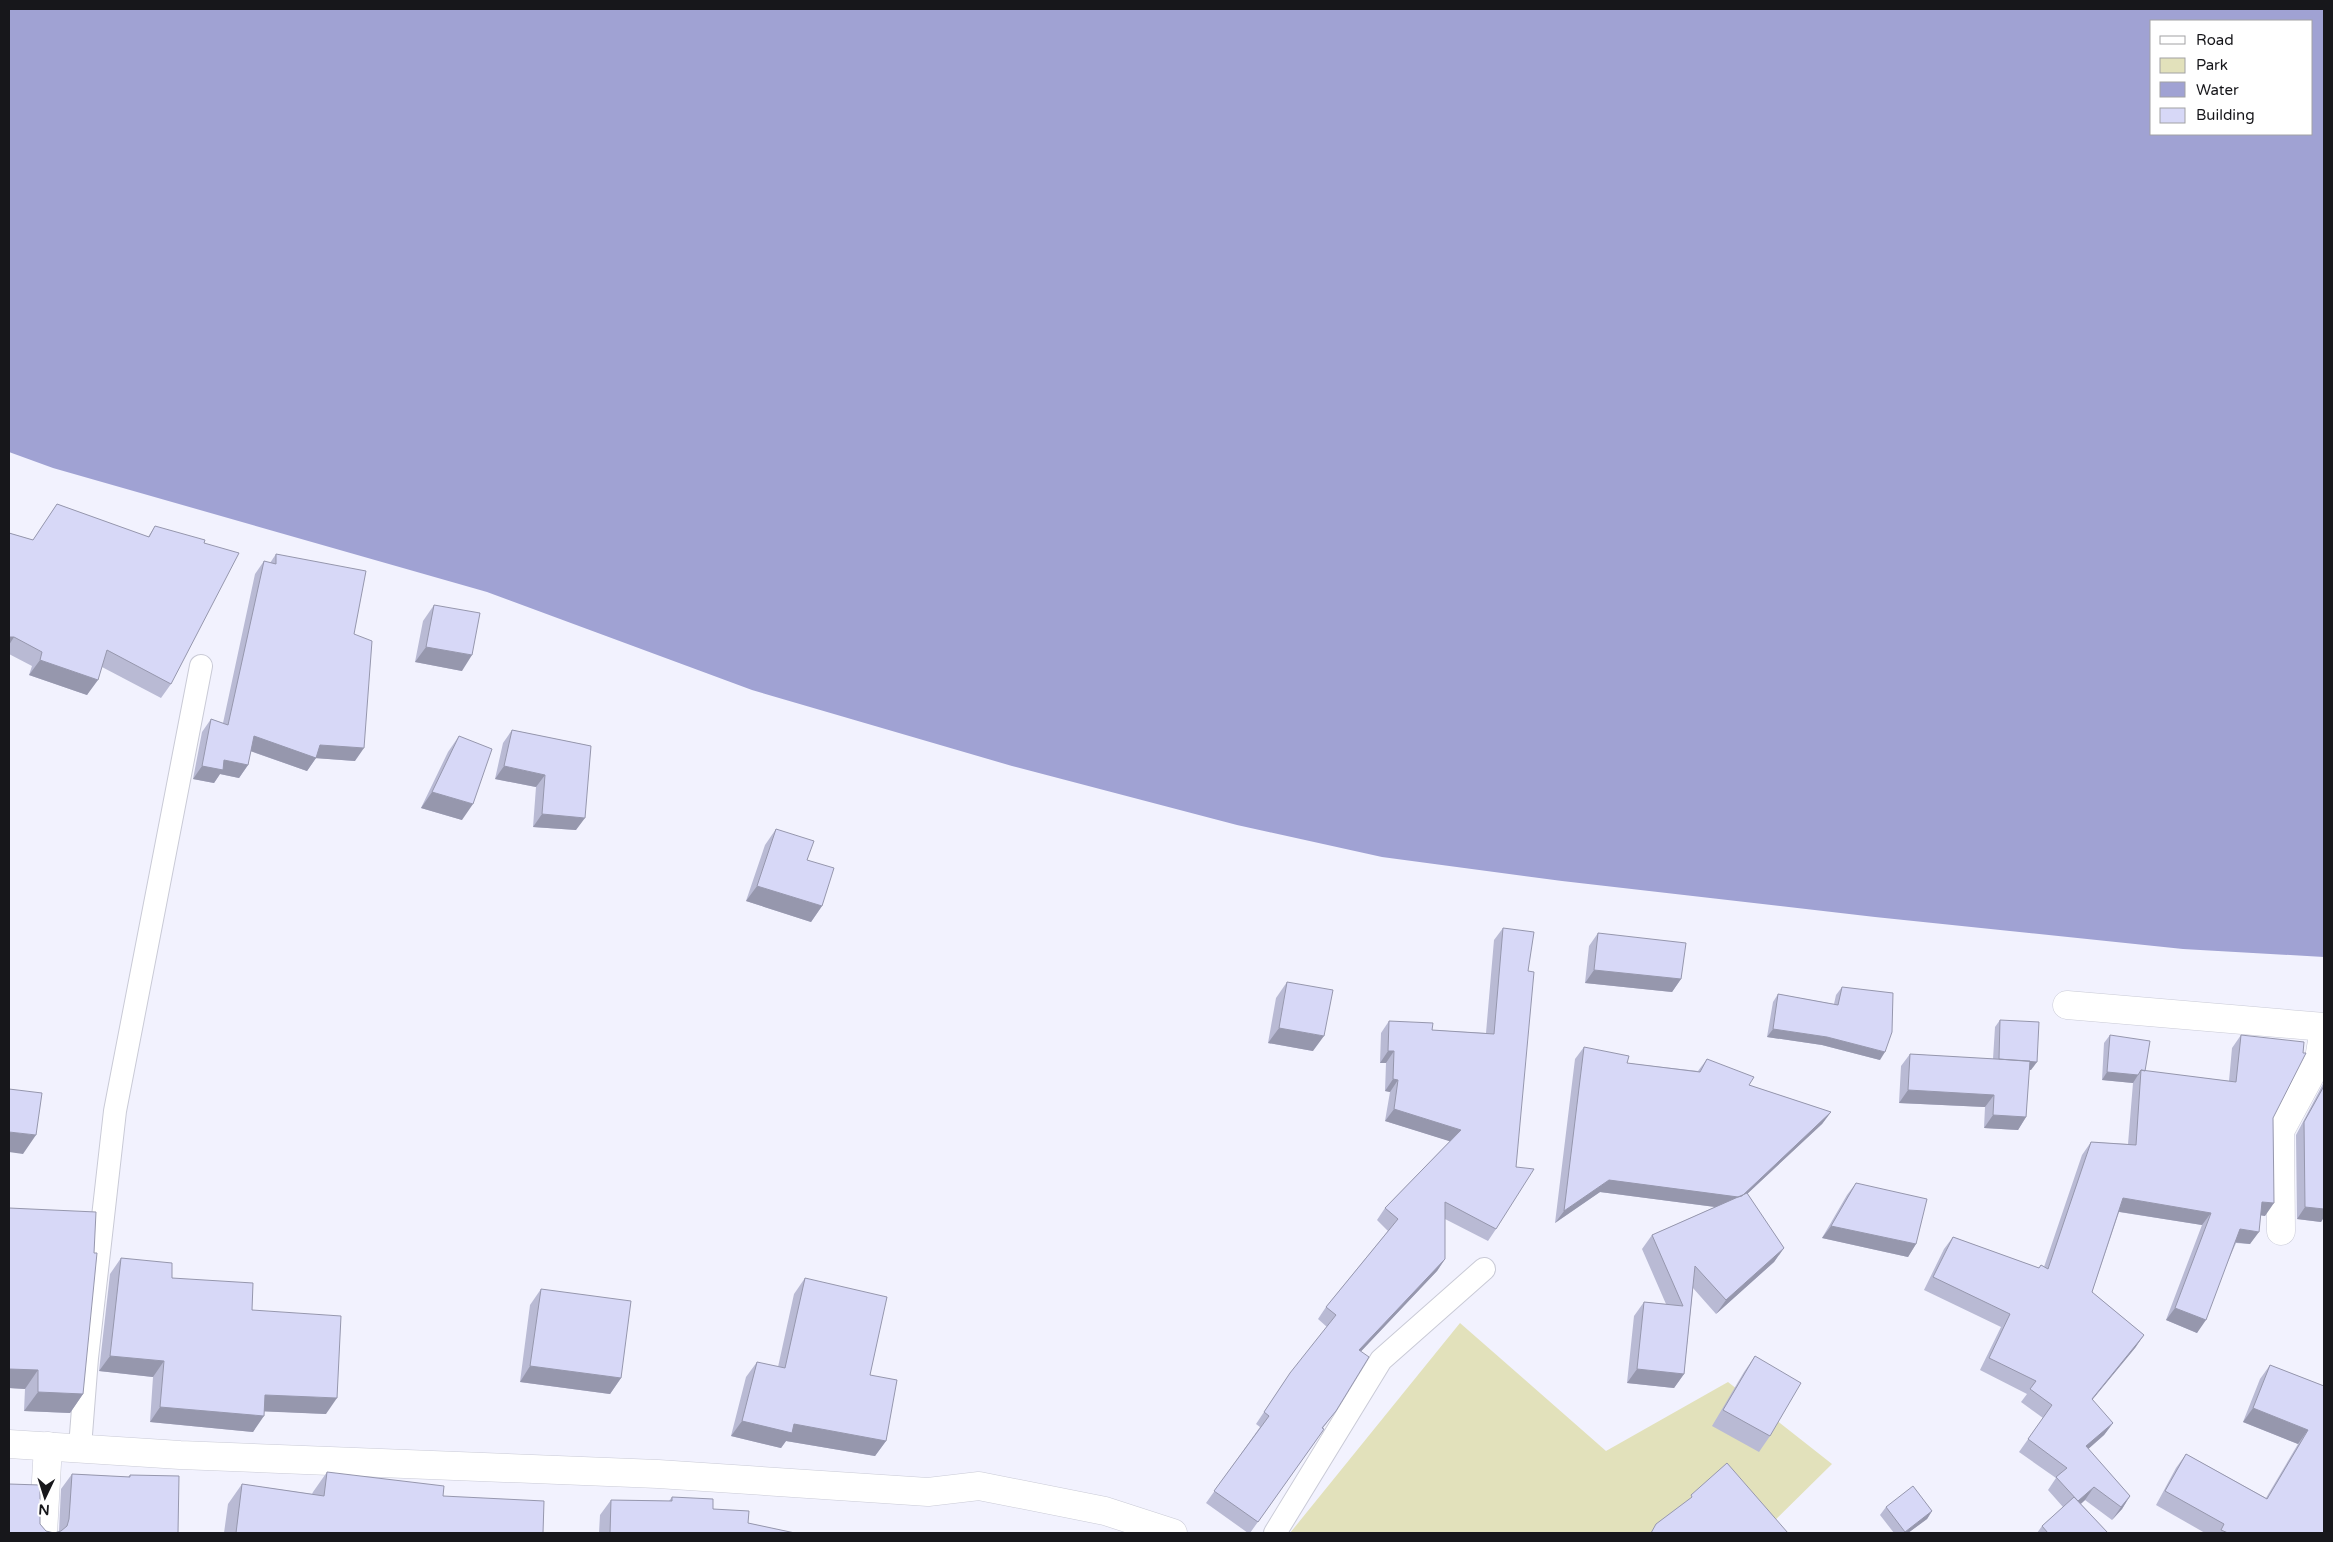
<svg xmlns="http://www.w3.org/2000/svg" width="2333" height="1542" viewBox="0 0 2333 1542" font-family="'Varela Round',sans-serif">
	<rect width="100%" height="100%" fill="#f2f2fe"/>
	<path fill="#e2e1bb" d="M1460 1323 1606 1451 1728 1382 1832 1464 1762 1533H1290Z"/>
	<path fill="#a0a2d3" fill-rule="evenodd" d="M9 9H2324V957L2183 949 1875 917 1562 881 1382 857 1237 825 1012 766 752 690 487 592 53 468 9 452ZM2152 21H2312V134H2152Z"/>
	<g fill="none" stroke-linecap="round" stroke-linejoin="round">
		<defs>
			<path id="service" d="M80 1447 87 1358 115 1111 201 666
				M1275 1533 1381 1360 1484 1269"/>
			<path id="minor" d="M2067 1005 2324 1027
				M2281 1231 2280 1131 2319 1059 2324 1029
				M43 1533 48 1446"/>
			<path id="secondary" d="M9 1444 180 1455 658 1474 928 1492 979 1486 1105 1511 1173 1533"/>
		</defs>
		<use href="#service" stroke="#c9cad6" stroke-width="24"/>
		<use href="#minor" stroke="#c9cad6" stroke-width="29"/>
		<use href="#secondary" stroke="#c9cad6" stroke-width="29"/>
		<use href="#service" stroke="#fff" stroke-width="22"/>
		<use href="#minor" stroke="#fff" stroke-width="28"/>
		<use href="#secondary" stroke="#fff" stroke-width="28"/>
	</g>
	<path fill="#b9bad4" d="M57 504 148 537 155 526 171 684 161 698 102 667 87 695 29 675 32 666 9 654V533L33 540Z
		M276 554 354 634 355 761 316 758 307 771 250 751 248 765 239 778 220 774 214 783 193 779 202 732 211 719 223 723 255 574 264 561 270 563Z
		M434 605 462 671 415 662 423 621Z
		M512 730 591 746 576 830 533 827 536 787 495 779 503 743Z
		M459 736 462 820 421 808 448 752Z
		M776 829 807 860 822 906 811 922 746 901 765 845Z
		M1503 928 1496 1229 1488 1241 1445 1219V1259L1437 1271 1361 1351 1336 1411 1323 1428 1322 1432 1250 1533H1248L1206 1503 1260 1427 1256 1424 1282 1385 1327 1327 1318 1319 1326 1307 1388 1231 1377 1220 1385 1208 1450 1141 1385 1121 1390 1092 1385 1091 1386 1063H1380L1381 1033 1389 1021 1432 1030 1486 1033 1494 940Z
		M1598 933 1681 979 1672 992 1585 983 1589 946Z
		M1287 982 1313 1051 1268 1043 1276 998Z
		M1842 987 1880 1060 1822 1045 1767 1037 1773 1002 1778 994 1834 1004 1836 995Z
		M2000 1020 2031 1070H2029L2026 1117 2018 1130 1984 1128 1985 1107 1899 1103 1901 1066 1910 1054 1993 1059 1995 1027Z
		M2110 1035 2145 1071 2229 1081 2232 1048 2241 1035 2273 1118 2265 1216 2260 1215 2250 1244 2236 1243 2197 1333 2166 1320 2202 1225 2119 1212 2092 1292 2144 1335 2135 1348 2092 1400 2113 1423 2104 1435 2088 1449 2130 1496 2122 1509 2112 1520 2085 1500 2081 1504 2108 1533H2037L2042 1526 2063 1507 2048 1490 2056 1478 2019 1452 2043 1418 2021 1402 2027 1394 1980 1370 2001 1327 1924 1290 1944 1249 1953 1237 2039 1268 2041 1265 2044 1267 2082 1155 2091 1142 2128 1144 2133 1083 2102 1080 2104 1043Z
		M1584 1047 1627 1063 1698 1071 1707 1059 1749 1085 1831 1112 1822 1124 1747 1194 1784 1248 1774 1262 1716 1314 1693 1288 1684 1374 1674 1388 1627 1383 1634 1316 1644 1302 1666 1304 1642 1249 1652 1235 1715 1207 1600 1192 1555 1223 1575 1059Z
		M2324 1082V1217L2321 1222 2297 1219 2296 1135Z
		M1856 1183 1916 1244 1908 1257 1822 1238 1847 1195Z
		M9 1208 83 1394 70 1413 24 1411 25 1389 9 1388Z
		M121 1258 172 1278 252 1310 326 1414 264 1411 253 1432 150 1422 153 1377 99 1371 110 1274Z
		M805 1278 870 1375 886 1441 875 1456 786 1441 781 1448 731 1436 746 1377 757 1362 778 1367 794 1294Z
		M541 1289 621 1378 610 1394 520 1382 530 1305Z
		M1755 1356 1770 1436 1759 1452 1712 1426 1744 1372Z
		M2270 1365 2324 1386V1384V1533H2205L2156 1505 2176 1468 2186 1454 2266 1498 2298 1444 2243 1422 2260 1379Z
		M327 1472 443 1496 543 1533H224L228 1504 242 1484 312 1494 313 1492Z
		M72 1474 128 1477 130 1475 178 1533H9L40 1524 46 1531 54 1533 59 1532 61 1489Z
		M672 1497 713 1509 748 1523 795 1533H599L600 1515 611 1500 669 1501Z
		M1886 1507 1932 1511 1927 1519 1908 1533H1894L1880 1515Z"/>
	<path fill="#9697ad" d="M9 637H14L9 645Z
		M426 647 472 655 462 671 415 662Z
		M40 660 98 680 87 695 29 675Z
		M254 736 320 745 364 748 355 761 314 758H316L307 771 245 749Z
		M224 760 248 765 239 778 220 774 214 783 193 779 202 766Z
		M504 766 545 775 536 787 495 779Z
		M432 792 473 804 462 820 421 808Z
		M542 814 585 818 576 830 533 827Z
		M757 886 822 906 811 922 746 901Z
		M1594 970 1681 979 1672 992 1585 983Z
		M1279 1028 1324 1036 1313 1051 1268 1043Z
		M1773 1029 1827 1037 1885 1052 1880 1060 1822 1045 1767 1037Z
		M1388 1051H1394L1386 1063H1380Z
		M1998 1060 2037 1062 2031 1070 1993 1068Z
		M2107 1072 2138 1075 2133 1083 2102 1080Z
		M1393 1079 1398 1080 1390 1092 1385 1091Z
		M1908 1090 1994 1095 1985 1107 1899 1103Z
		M1394 1109 1461 1130 1452 1142 1385 1121Z
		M1831 1112 1822 1124 1731 1209 1600 1192 1555 1223 1564 1211 1609 1180Z
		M1993 1115 2026 1117 2018 1130 1984 1128Z
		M9 1132 36 1135 23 1154 9 1152Z
		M2123 1198 2211 1213 2202 1225 2114 1211Z
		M2262 1202 2274 1203 2265 1216 2253 1214Z
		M2305 1207 2324 1209V1217L2321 1222 2297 1219Z
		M1831 1226 1916 1244 1908 1257 1822 1238Z
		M2240 1229 2259 1232 2250 1244 2232 1242Z
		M1784 1248 1774 1262 1716 1314 1726 1300Z
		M1445 1259 1437 1271 1351 1362 1359 1350Z
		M2175 1308 2206 1320 2197 1333 2166 1320Z
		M2144 1335 2135 1348 2083 1411 2092 1399Z
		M110 1356 164 1361 153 1377 99 1371Z
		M530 1366 621 1378 610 1394 520 1382Z
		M9 1369 38 1370 25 1389 9 1388Z
		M1637 1369 1684 1374 1674 1388 1627 1383Z
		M38 1392 83 1394 70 1413 24 1411Z
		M265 1395 337 1398 326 1414 254 1411Z
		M160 1407 264 1416 253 1432 150 1422Z
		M2253 1408 2308 1430 2298 1444 2243 1422Z
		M742 1421 794 1424 886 1441 875 1456 786 1441 781 1448 731 1436Z
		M2113 1423 2104 1435 2077 1459 2086 1446Z
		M2094 1487 2085 1500 2069 1514 2078 1501Z
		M2130 1496 2122 1509 2112 1520 2121 1507Z
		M1932 1511 1927 1519 1908 1533H1904Z"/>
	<path fill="#d7d8f7" stroke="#9697ad" d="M57 504 149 537 155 526 205 540 204 543 239 553 171 684 107 650 98 680 40 660 42 652 14 637H9V533L33 540Z
		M276 554 366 571 354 634 372 641 364 748 320 745 316 758 254 736 248 765 224 760 223 770 202 766 211 719 228 725 264 561 276 564Z
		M434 605 480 613 472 655 426 647Z
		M512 730 591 746 585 818 542 814 545 775 504 766Z
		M459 736 492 749 473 804 432 792Z
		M776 829 814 841 807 860 834 868 822 906 757 886Z
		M1503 928 1534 932 1528 971 1534 972 1516 1167 1534 1169 1496 1229 1445 1202V1259L1359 1350 1369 1357 1336 1411 1322 1428 1324 1429 1322 1432 1258 1522 1214 1491 1269 1416 1264 1412 1290 1373 1336 1315 1326 1307 1398 1219 1385 1208 1461 1130 1394 1109 1398 1080 1393 1079 1394 1051H1388L1389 1021 1433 1023 1432 1030 1494 1034Z
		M1598 933 1686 943 1681 979 1594 970Z
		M1287 982 1333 990 1324 1036 1279 1028Z
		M1842 987 1893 993 1892 1032 1885 1052 1827 1037 1773 1029 1778 994 1838 1005Z
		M2000 1020 2039 1022 2037 1062 1999 1059Z
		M2110 1035 2150 1041 2145 1071 2141 1070 2138 1075 2107 1072Z
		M2241 1035 2304 1042 2303 1053H2306L2273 1118 2274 1203 2262 1202 2259 1232 2240 1229 2206 1320 2175 1308 2211 1213 2123 1198 2092 1292 2144 1335 2092 1399 2113 1423 2086 1446 2130 1496 2121 1507 2094 1487 2078 1501 2056 1477 2067 1468 2028 1439 2052 1405 2030 1389 2036 1381 1989 1358 2010 1314 1933 1277 1953 1237 2039 1268 2041 1265 2048 1269 2091 1142 2136 1145 2141 1070 2236 1082Z
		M1584 1047 1629 1056 1627 1063 1700 1072 1707 1059 1754 1077 1749 1085 1831 1112 1742 1196 1738 1197 1609 1180 1564 1211Z
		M1910 1054 2030 1061 2026 1117 1993 1115 1994 1095 1908 1090Z
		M2324 1086V1209L2305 1207 2304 1122Z
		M9 1089 42 1093 36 1135 9 1132Z
		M1856 1183 1927 1199 1916 1244 1831 1226Z
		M1747 1193 1784 1248 1726 1300 1695 1266 1684 1374 1637 1369 1644 1302 1683 1306 1652 1235Z
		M9 1208 96 1212 94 1253H97L83 1394 38 1392V1370L9 1369Z
		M121 1258 172 1263V1278L253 1283 252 1310 341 1316 337 1398 265 1395 264 1416 160 1407 164 1361 110 1356Z
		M805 1278 887 1297 870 1375 897 1380 886 1441 794 1424 792 1433 742 1421 757 1362 785 1368Z
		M541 1289 631 1301 621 1378 530 1366Z
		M1755 1356 1801 1383 1770 1436 1723 1410Z
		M2270 1365 2324 1386V1533H2228L2221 1530 2224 1524 2165 1491 2186 1454 2267 1499 2308 1430 2253 1408Z
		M1727 1463 1788 1533H1651L1656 1524 1692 1497 1691 1495Z
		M327 1472 444 1486 443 1496 544 1501 543 1533H236L242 1484 324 1496Z
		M72 1474 130 1477V1475L179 1476 178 1533H9V1484L40 1485V1524L46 1531 54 1533 61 1531 67 1526 69 1519Z
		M1913 1486 1932 1511 1905 1532 1886 1507Z
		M672 1497 713 1499V1509L749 1511 748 1523 795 1533H610L611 1500 672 1501Z
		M2074 1497 2108 1533H2048L2042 1526Z"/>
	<rect width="2333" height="1542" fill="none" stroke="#17171b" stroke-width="20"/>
	<rect x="2150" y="20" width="162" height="115" fill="#ffffff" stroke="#a2a2a4"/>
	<rect x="2160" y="36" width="25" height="8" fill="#ffffff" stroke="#a2a2a4"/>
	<text x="2196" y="45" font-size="15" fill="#17171b">Road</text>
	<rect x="2160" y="58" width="25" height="15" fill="#e2e1bb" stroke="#a2a2a4"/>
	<text x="2196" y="70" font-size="15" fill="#17171b">Park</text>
	<rect x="2160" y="82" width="25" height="15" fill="#a0a2d3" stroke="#a2a2a4"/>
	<text x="2196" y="95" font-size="15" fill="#17171b">Water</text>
	<rect x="2160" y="108" width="25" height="15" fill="#d7d8f7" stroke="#a2a2a4"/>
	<text x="2196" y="120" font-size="15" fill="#17171b">Building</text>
	<g transform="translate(45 1497) rotate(184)" stroke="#ffffff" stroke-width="4" paint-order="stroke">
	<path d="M0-4L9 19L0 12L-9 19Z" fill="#17171b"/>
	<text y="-8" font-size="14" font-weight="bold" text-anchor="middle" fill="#17171b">N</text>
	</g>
</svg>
